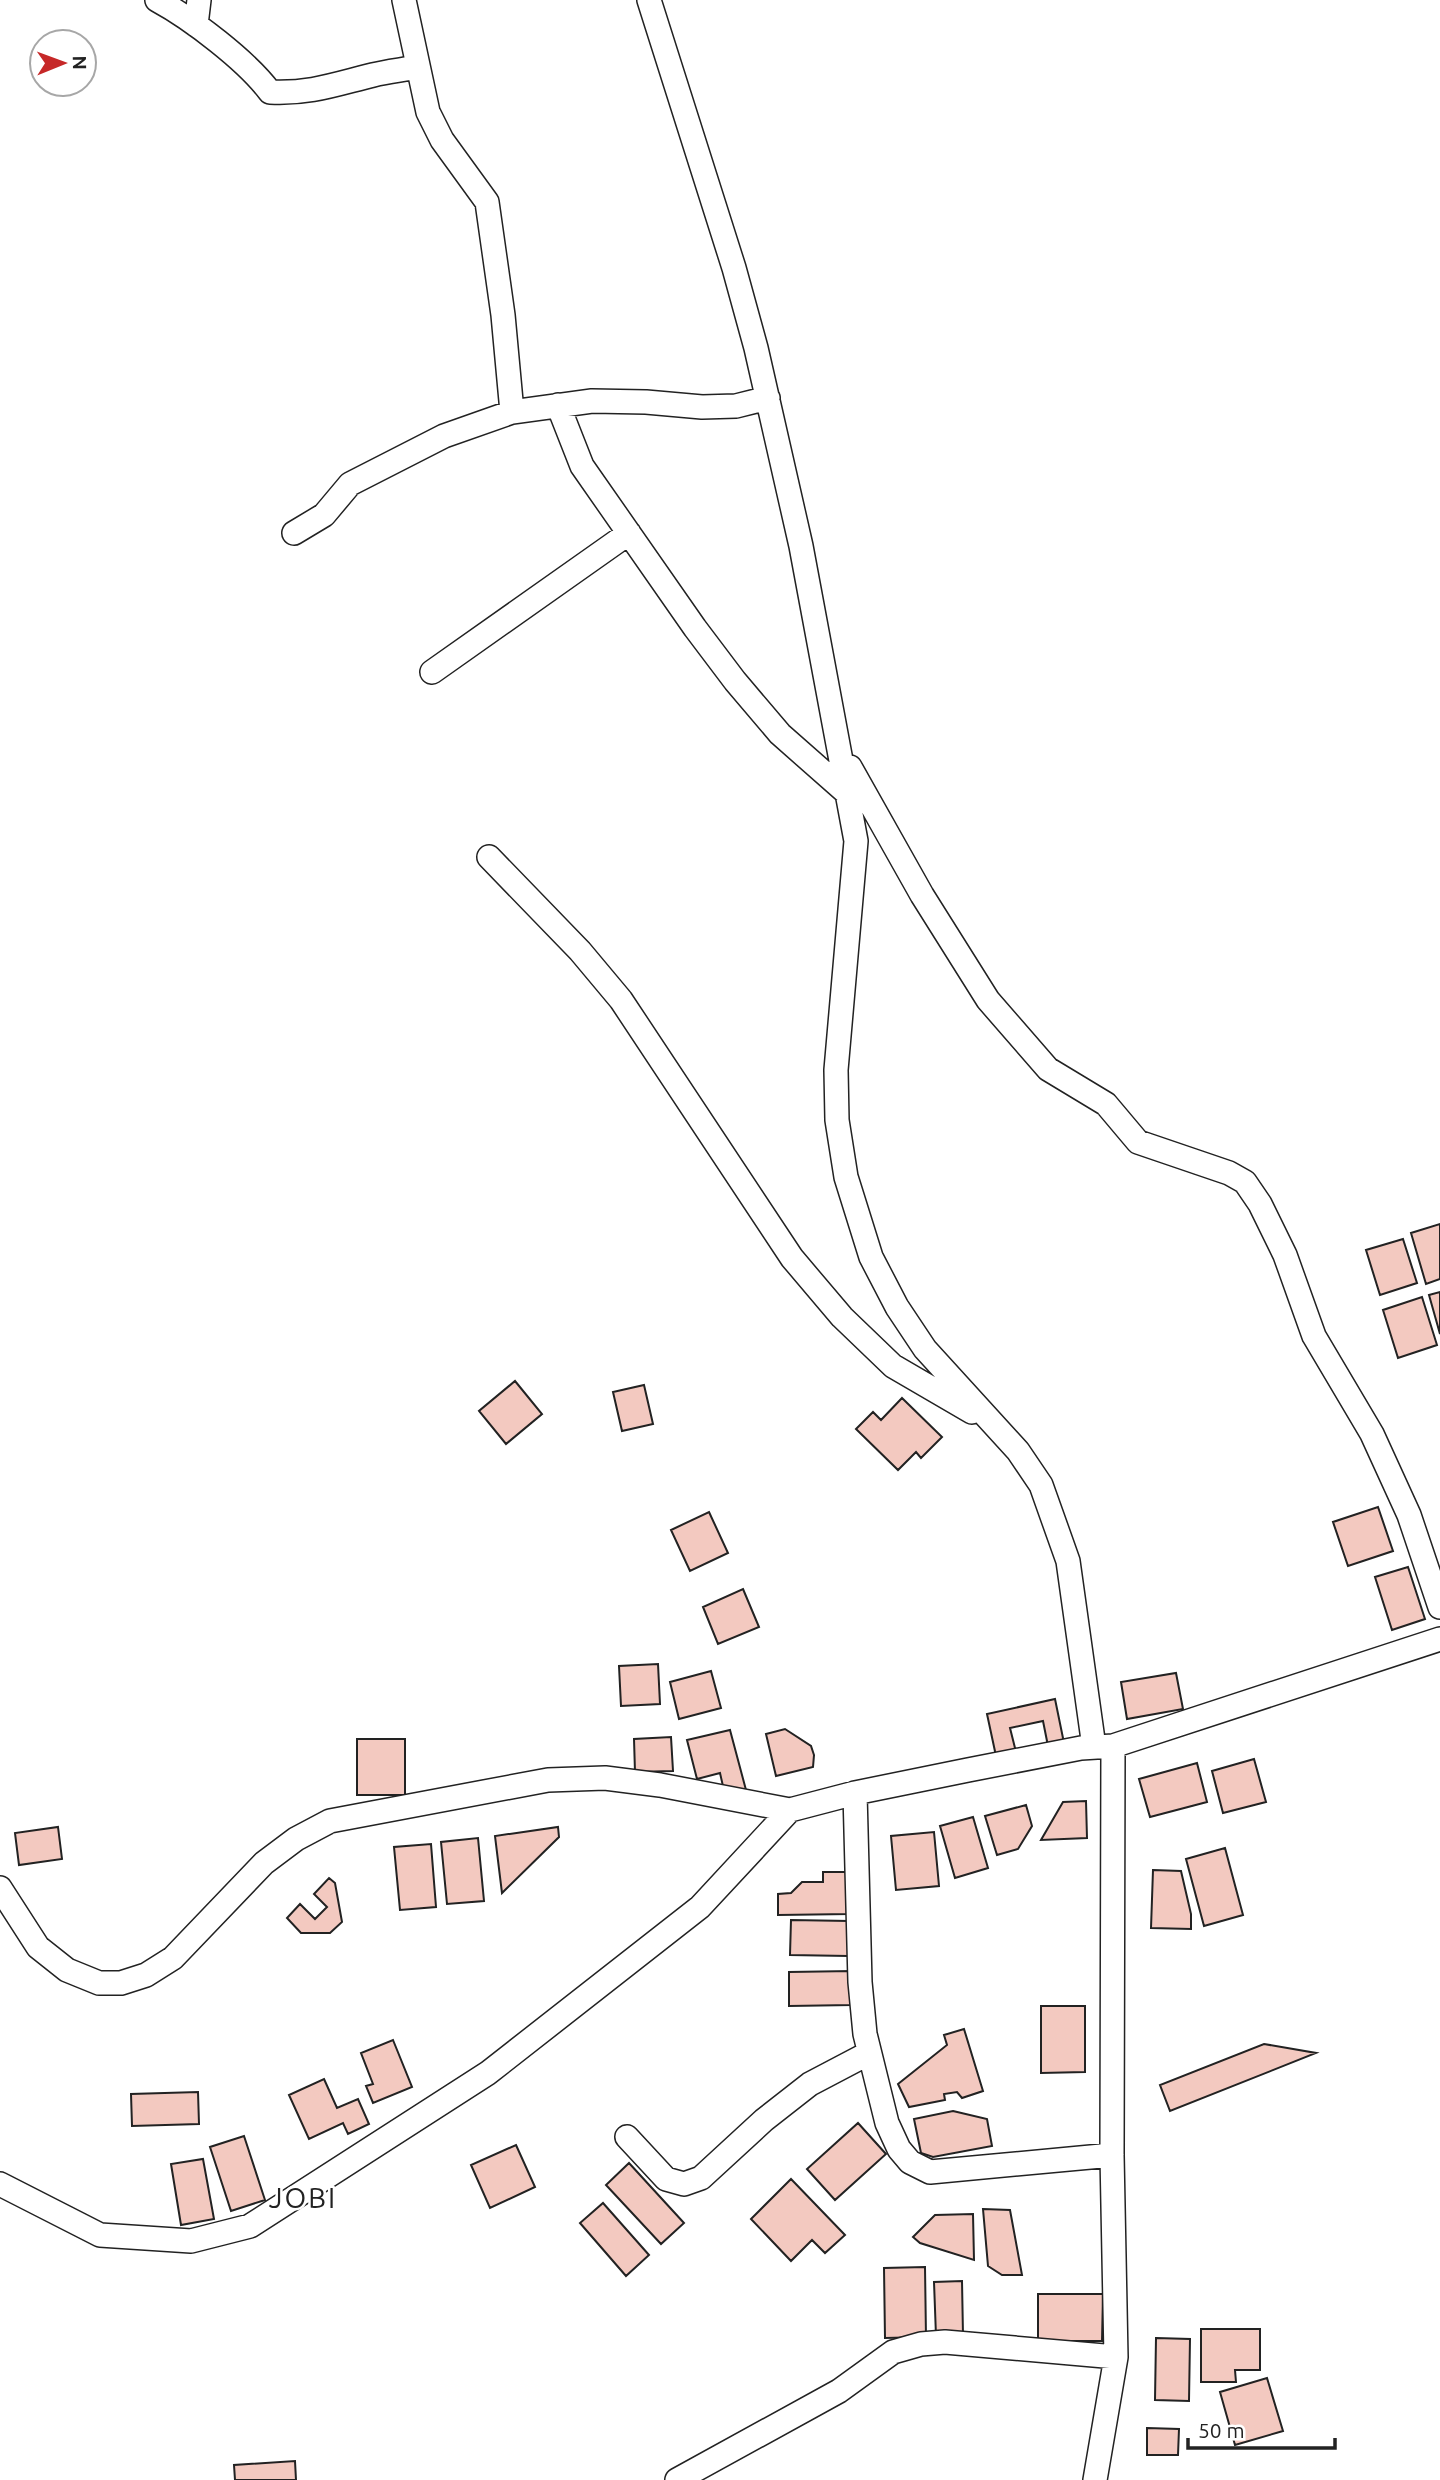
<svg xmlns="http://www.w3.org/2000/svg" width="1440" height="2480" viewBox="0 0 1440 2480" font-family="Ubuntu,sans-serif">
	<rect width="100%" height="100%" fill="#fff"/>
	<path fill="#f3c9c0" stroke="#222" stroke-width="2" d="M1440 1224V1279L1426 1284 1411 1233Z
		M1403 1239 1417 1283 1380 1295 1366 1250Z
		M1440 1292V1334L1429 1295Z
		M1422 1297 1437 1345 1398 1358 1383 1310Z
		M515 1381 542 1414 506 1444 479 1411Z
		M644 1385 653 1424 622 1431 613 1392Z
		M902 1398 942 1437 921 1458 916 1452 898 1470 856 1429 873 1412 881 1420Z
		M1378 1507 1393 1551 1348 1566 1333 1522Z
		M709 1512 728 1553 690 1571 671 1530Z
		M1408 1567 1425 1619 1392 1630 1375 1577Z
		M743 1589 759 1627 718 1644 703 1607Z
		M658 1664 660 1704 621 1706 619 1666Z
		M711 1671 721 1708 679 1719 670 1682Z
		M1176 1673 1183 1709 1127 1719 1121 1682Z
		M1055 1699 1064 1743 1048 1746 1043 1721 1010 1728 1016 1752 996 1756 987 1714Z
		M785 1729 811 1746 814 1755 813 1767 776 1776 766 1734Z
		M730 1730 746 1790 725 1795 720 1773 697 1779 687 1740Z
		M671 1737 673 1771 635 1772 634 1739Z
		M357 1739H405V1795H357Z
		M1254 1759 1266 1802 1223 1813 1212 1771Z
		M1197 1763 1207 1802 1150 1817 1139 1779Z
		M1086 1801 1087 1838 1041 1840 1063 1802Z
		M1026 1805 1032 1826 1018 1849 997 1855 985 1816Z
		M973 1817 988 1868 955 1878 940 1826Z
		M58 1827 62 1859 19 1865 15 1833Z
		M558 1827 559 1837 502 1893 495 1836Z
		M934 1832 939 1886 896 1890 891 1836Z
		M478 1838 484 1901 447 1904 441 1842Z
		M431 1844 436 1907 400 1910 394 1847Z
		M1225 1848 1243 1915 1204 1926 1186 1859Z
		M1153 1870 1181 1871 1191 1914V1929L1151 1928Z
		M823 1872H850V1914L778 1915V1894L791 1893 802 1882H823Z
		M329 1878 335 1883 342 1922 330 1933H301L287 1918 300 1904 315 1919 327 1907 314 1894Z
		M791 1920 849 1921 848 1956 790 1955Z
		M852 1971V2005L789 2006V1972Z
		M1041 2006H1085V2072L1041 2073Z
		M964 2029 983 2091 962 2098 957 2092 944 2094 945 2100 909 2107 898 2084 947 2045 944 2035Z
		M393 2040 412 2087 373 2103 366 2086 373 2084 361 2053Z
		M1264 2044 1316 2053 1170 2111 1160 2085Z
		M324 2079 337 2108 358 2099 369 2124 348 2134 343 2123 309 2139 289 2095Z
		M198 2092 199 2124 132 2126 131 2094Z
		M953 2111 987 2119 992 2146 933 2157 921 2153 914 2119Z
		M858 2123 886 2154 835 2200 807 2169Z
		M244 2136 265 2200 231 2211 210 2147Z
		M516 2145 535 2187 490 2208 471 2165Z
		M203 2159 214 2219 181 2225 171 2164Z
		M629 2163 684 2223 661 2244 606 2185Z
		M791 2179 845 2235 825 2253 812 2240 791 2261 751 2219Z
		M603 2203 649 2255 626 2276 580 2223Z
		M983 2209 1010 2210 1022 2275H1002L988 2266Z
		M973 2214 974 2260 920 2243 913 2237 935 2215Z
		M925 2267 926 2337 885 2338 884 2268Z
		M962 2281 963 2335 936 2336 934 2282Z
		M1038 2294H1103L1102 2341H1038Z
		M1201 2329H1260V2370H1235L1236 2382H1201Z
		M1156 2338 1190 2339 1189 2401 1155 2400Z
		M1267 2378 1283 2431 1235 2445 1220 2392Z
		M1147 2428 1179 2429 1178 2455H1147Z
		M295 2461 296 2480H235L234 2465Z"/>
	<g fill="none" stroke-linecap="round" stroke-linejoin="round">
		<defs>
			<path id="minor" d="M157 0C192 19 247 61 270 92 310 94 336 84 373 75 388 71 403 70 417 67
				M404 0 428 112 442 140 487 202 503 315 512 412
				M649 0 734 268 756 348 801 546 856 841 836 1070 837 1120 846 1177 871 1257 897 1307 925 1349 1018 1451 1041 1485 1068 1561 1094 1747
				M196 25 199 0
				M558 405 582 466 695 628 735 681 780 734 848 794
				M294 533 324 515 350 484 444 436 512 412 592 401 646 402 702 407 736 406 768 398
				M432 672 629 533
				M850 767 922 895 988 1000 1048 1069 1106 1104 1138 1142 1229 1173 1245 1182 1260 1204 1285 1255 1314 1336 1372 1434 1409 1515 1440 1607
				M489 857 580 951 621 1000 792 1258 842 1317 893 1366 972 1412
				M855 1793 860 1982 865 2034 887 2123 899 2149 910 2162 930 2172 1112 2155
				M0 1888 38 1947 67 1970 99 1983H121L146 1975 173 1958 264 1863 296 1839 330 1821 548 1780 605 1778 660 1785 790 1810
				M627 2137 666 2179 684 2184 701 2178 764 2120 810 2084 869 2053
				M0 2184 100 2235 191 2241 250 2226 488 2073 700 1907 790 1810 855 1793 968 1770 1081 1748 1113 1746 1440 1639
				M677 2480 839 2391 893 2352 921 2344 945 2342 1116 2357
				M1095 2480 1116 2357 1112 2155 1113 1746"/>
		</defs>
		<use href="#minor" stroke="#222" stroke-width="26"/>
		<use href="#minor" stroke="#fff" stroke-width="23"/>
	</g>
	<g text-anchor="middle" dominant-baseline="central" stroke-width="5" stroke-linejoin="round" paint-order="stroke">
		<g font-size="28" letter-spacing="2" fill="#222" stroke="#fff">
			<text x="303" y="2197">JOBI</text>
		</g>
	</g>
	<g transform="translate(63 63) rotate(89)"><circle r="33" fill="#ffffff" stroke="#a7a7a7" stroke-width="2"/>
	<path d="M0-5L12 26L0 18L-12 26Z" fill="#c62828"/>
	<text y="-10" font-size="19" font-weight="bold" text-anchor="middle" fill="#222222">N</text>
	</g>
	<path d="M1188 2438v10h147v-10" fill="none" stroke="#222222" stroke-width="3.5"/>
	<text x="1198" y="2438" font-size="21" fill="#222222" stroke="#ffffff" stroke-width="5" paint-order="stroke">50 m</text>
</svg>
